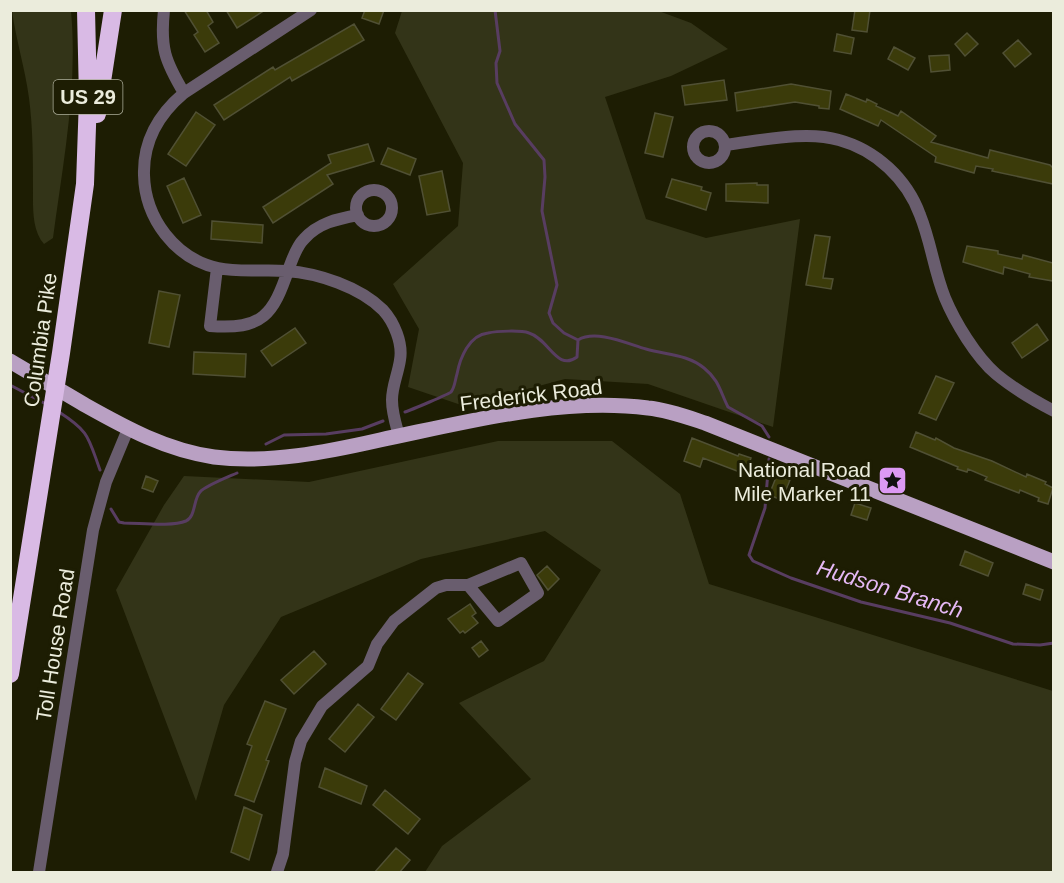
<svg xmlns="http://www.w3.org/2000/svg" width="1064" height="883" viewBox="0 0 1064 883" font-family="Helvetica,sans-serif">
	<rect width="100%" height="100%" fill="#1d1d03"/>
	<path fill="#333418" d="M656 10 691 23 728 49 671 76 605 97 646 219 706 238 800 219 773 427 648 384 565 379 464 406 408 387 419 329 393 284 458 226 463 163 395 33 402 11Z
		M12 11H71C78 87 63 163 53 238L44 244C32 231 33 208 33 191 33 159 33 129 29 98 25 68 16 40 12 11Z
		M498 441H612L680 494 709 584 1053 691V872H425L442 846 531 779 459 703 544 661 601 570 545 531 421 559 281 617 224 705 196 801 116 590 164 505 184 476 309 482Z"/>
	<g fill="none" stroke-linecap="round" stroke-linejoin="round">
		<path stroke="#583d61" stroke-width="3" d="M495 10 500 51 496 63 497 83 515 124 544 160 545 177 542 211 557 285 549 313 553 323 564 333 578 340
			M10 385 46 404
			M59 412C90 432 88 437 100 470
			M405 412C411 410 449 394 451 392 455 387 455 380 457 374 460 358 469 335 488 333 497 331 521 330 529 333 549 339 557 372 577 357L578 340C596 329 628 344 646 349 666 355 687 354 704 368 719 380 720 391 728 407L762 426 769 437
			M266 444 284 435 326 434 362 429 383 421
			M769 459 765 508 749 555 753 561 791 578 861 602 950 623 1013 644 1040 645 1054 643
			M111 509 119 522 124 523C140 523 172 527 186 521 196 516 193 500 200 492 205 486 228 477 237 473"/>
	</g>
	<path fill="#3b3b0a" stroke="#505034" stroke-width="1.5" d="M184 10H206L213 22 208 26 219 43 205 52 194 35 198 32Z
		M226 10H265L237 28Z
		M365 10H384L379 24 362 18Z
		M855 10H870L867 32 852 30Z
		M354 24 364 40 292 81 290 77 224 120 214 105 273 67 275 70Z
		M967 33 978 44 965 56 955 44Z
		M837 34 854 38 851 54 834 51Z
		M1018 40 1031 54 1015 67 1003 53Z
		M894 47 915 58 908 70 888 59Z
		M949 55 950 70 931 72 929 56Z
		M724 80 727 100 685 105 682 86Z
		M791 84 831 91 829 109 819 108V106L795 102 737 111 735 93Z
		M846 94 866 102 867 99 877 104 876 106 898 116 901 111 936 136 931 142 988 158 990 150 1050 165 1053 168V184L992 171 993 169 976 166 974 173 935 162 936 157 881 120 878 126 840 109Z
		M196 112 215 125 186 166 168 154Z
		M655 113 673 117 663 157 645 153Z
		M368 144 374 161 327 175 333 184 273 223 263 207 331 163 328 155Z
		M388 148 416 159 410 175 381 164Z
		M442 171 450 211 427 215 419 176Z
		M184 178 201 215 183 223 167 186Z
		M672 179 702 187 701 190 711 193 706 210 666 197Z
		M757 183V185H768V203L726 201V184Z
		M212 221 263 225 262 243 211 239Z
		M815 235 830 237 823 278 833 279 831 289 806 285Z
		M967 246 998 251V254L1022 259 1023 255 1053 263V281L1029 277 1030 274 1004 267 1003 274 963 262Z
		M159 291 180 295 169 347 149 343Z
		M1037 324 1048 340 1022 358 1012 343Z
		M295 328 306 343 272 366 261 351Z
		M194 352 246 354 245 377 193 374Z
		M936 376 954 383 936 420 919 413Z
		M916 432 935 440 936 438 954 448 992 461 1026 477 1027 474 1046 482 1045 484 1053 488 1048 504 1038 501 1039 498 1020 490 1019 493 985 480 987 477 968 469 967 472 957 469 958 467 910 447Z
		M692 438 738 456 739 454 751 458 745 474 703 458 700 467 684 461Z
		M777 475 790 480 782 500 769 495Z
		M146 476 158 481 153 492 142 488Z
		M855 503 871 508 867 520 851 515Z
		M965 551 993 563 988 576 960 565Z
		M547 566 559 579 548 590 537 575Z
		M1026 584 1043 590 1040 600 1023 594Z
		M470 604 476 613 472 616 478 623 465 633 463 631 460 633 448 619Z
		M481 641 488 650 479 657 472 648Z
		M314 651 326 664 294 694 281 680Z
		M408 673 423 684 396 720 381 709Z
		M265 701 286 709 266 760 269 761 254 802 235 795 252 746 247 744Z
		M358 704 374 717 345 752 329 739Z
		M325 768 367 786 361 804 319 787Z
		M385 790 420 819 408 834 373 805Z
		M244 807 262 815 249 860 231 852Z
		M396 848 410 860 399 873H374Z"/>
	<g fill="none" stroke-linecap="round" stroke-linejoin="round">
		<path stroke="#695d6e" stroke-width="12" d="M164 10C160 48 165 61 184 93
			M311 10 184 93C159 114 143 141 144 175 145 218 175 259 218 268 240 273 264 269 286 271 318 273 360 287 383 310 394 322 403 343 400 360 398 374 392 386 392 400 392 413 396 425 399 436
			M693 147a16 16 0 1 1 32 0a16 16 0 1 1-32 0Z
			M725 145C759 141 806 130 839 140 876 150 907 179 920 215 931 242 934 271 945 298 955 322 976 357 996 374 1014 389 1033 400 1054 411
			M356 208a18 18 0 1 1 36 0a18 18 0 1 1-36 0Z
			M217 268 210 326C263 330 273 315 289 268 293 258 296 247 304 239 318 223 337 219 358 215
			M39 872 93 530 106 482 128 429
			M277 872 283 854 295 762 301 741 322 706 368 666 377 644 394 621 436 588 446 585H468L521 563 538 593 498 621 468 585"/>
		<path stroke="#b9a0c3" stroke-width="15" d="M10 361C35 376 60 390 85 405 126 428 166 450 214 457 268 464 327 452 380 440 467 422 559 397 648 408 668 410 687 417 705 423L1054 562"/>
		<path stroke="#d9bae5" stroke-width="18" d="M97 114 113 10
			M10 674 61 353 85 184 88 98 86 10"/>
	</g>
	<defs>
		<symbol id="sight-square" viewBox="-11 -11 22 22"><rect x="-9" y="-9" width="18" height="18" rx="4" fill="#dc99f4" stroke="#1d1d03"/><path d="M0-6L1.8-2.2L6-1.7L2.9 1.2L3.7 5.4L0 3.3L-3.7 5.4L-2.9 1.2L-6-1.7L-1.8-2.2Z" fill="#111"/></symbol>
	</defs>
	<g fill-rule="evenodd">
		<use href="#sight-square" x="876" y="464" width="33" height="33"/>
	</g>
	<g text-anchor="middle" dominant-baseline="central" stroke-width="6" stroke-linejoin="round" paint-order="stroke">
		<rect fill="#1d1d03" stroke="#adae9b" stroke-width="1.5" x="53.5" y="80" width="69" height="34" rx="4.5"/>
		<g font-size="20" font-weight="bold" fill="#ebecdc">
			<text x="88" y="97">US 29</text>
		</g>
		<g font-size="21" fill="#ebecdc" stroke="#1d1d03">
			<text transform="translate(40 340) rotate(-82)">Columbia Pike</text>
			<text transform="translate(531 395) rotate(-7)">Frederick Road</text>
			<text transform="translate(55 645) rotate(-81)">Toll House Road</text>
		</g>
		<g font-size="21" fill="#ebecdc" stroke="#1d1d03" text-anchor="end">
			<text x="871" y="469">National Road<tspan x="871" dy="24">Mile Marker 11</tspan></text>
		</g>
		<g font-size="22" font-style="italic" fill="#e5b8f5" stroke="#1d1d03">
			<text transform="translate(890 589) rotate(17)">Hudson Branch</text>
		</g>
	</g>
	<rect width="1064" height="883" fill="none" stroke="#ebecdc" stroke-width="24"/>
</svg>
